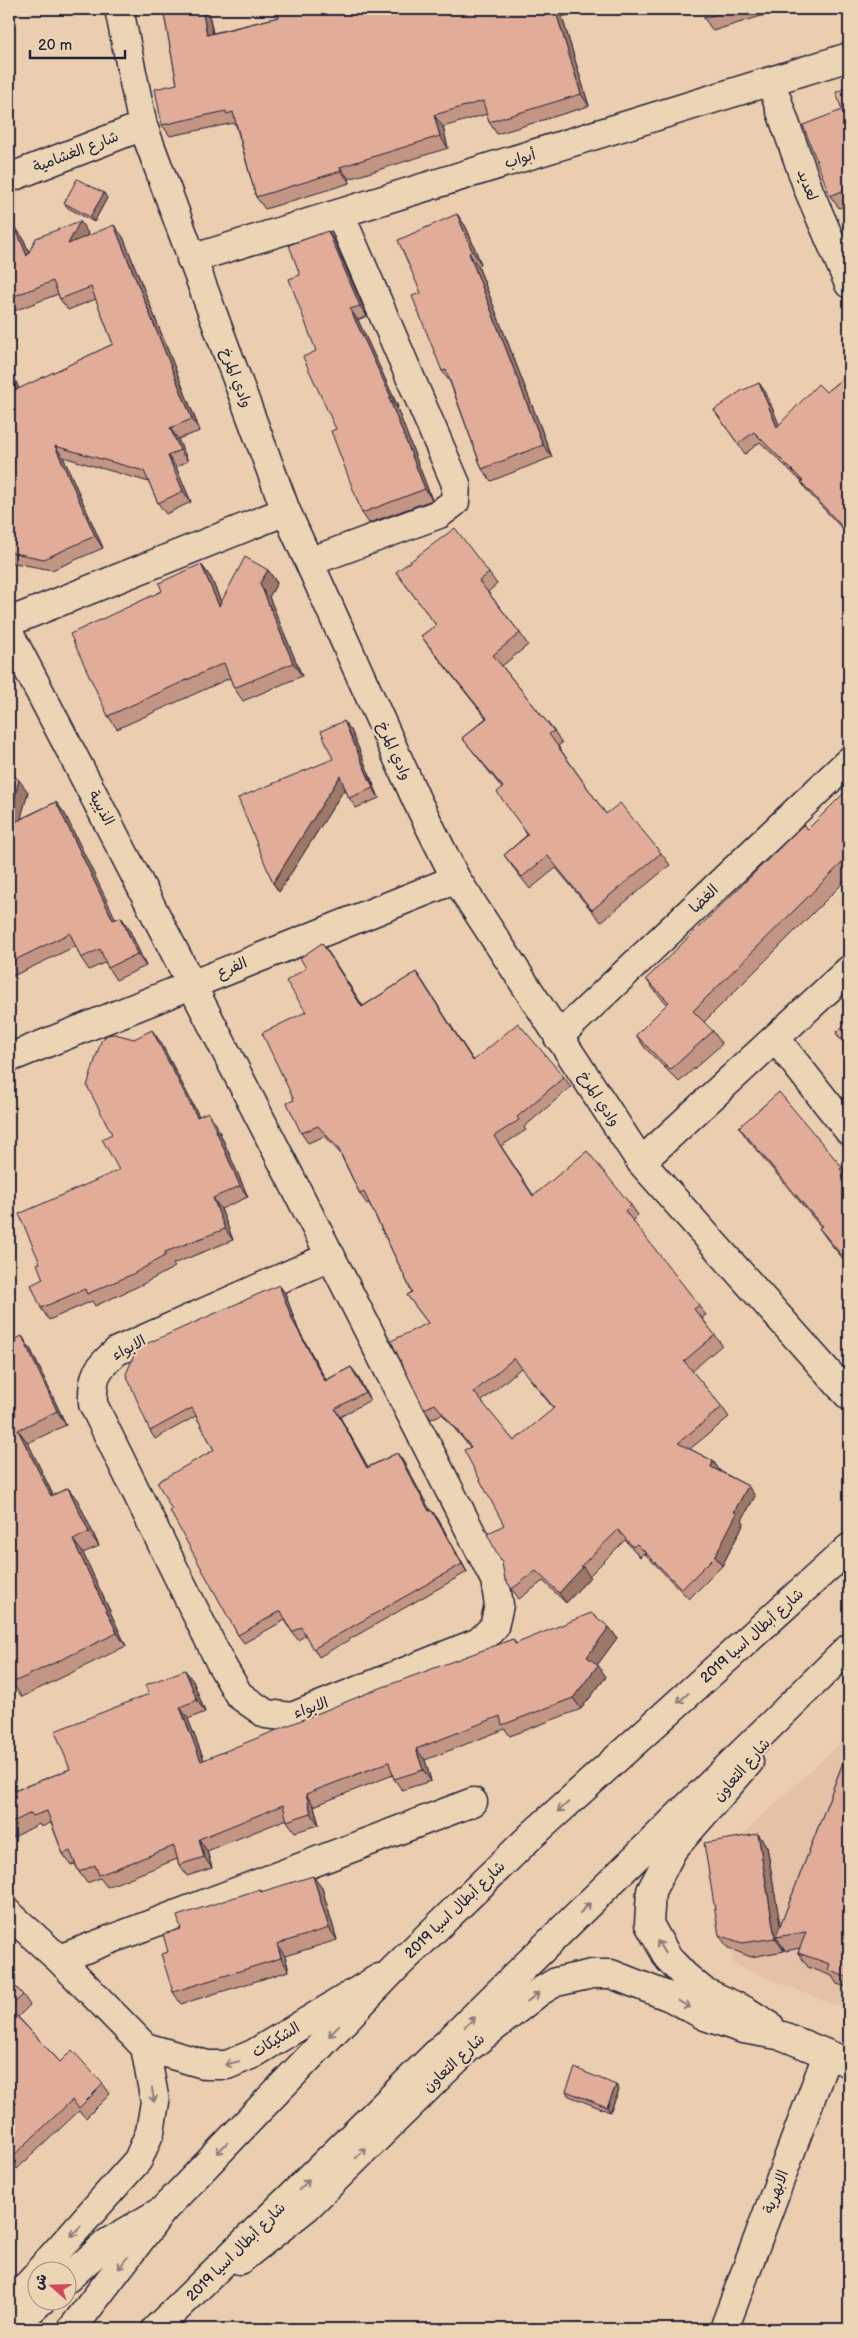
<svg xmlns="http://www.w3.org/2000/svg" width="858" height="2338" viewBox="0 0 858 2338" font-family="'Balsamiq Sans','Playpen Sans Arabic',sans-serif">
	<rect width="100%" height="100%" fill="#ebceb0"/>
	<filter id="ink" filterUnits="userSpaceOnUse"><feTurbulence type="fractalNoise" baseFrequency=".02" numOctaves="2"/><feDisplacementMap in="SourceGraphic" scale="10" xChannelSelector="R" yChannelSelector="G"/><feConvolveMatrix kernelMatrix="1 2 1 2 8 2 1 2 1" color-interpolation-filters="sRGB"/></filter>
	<g filter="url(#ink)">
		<path fill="#e4c1a7" d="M849 1735V2011L733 1964 713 1862Z"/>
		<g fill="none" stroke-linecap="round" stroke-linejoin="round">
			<defs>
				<path id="minor" d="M119 9 143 126 286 511 417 801 456 879 641 1162 849 1396
					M771 83 809 191 849 284
					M9 178 143 126
					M191 259 849 57
					M309 562 439 514 455 502 456 484 340 214
					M9 622 286 511
					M9 633C174 947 335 1264 495 1580L499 1605 494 1627 479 1642 292 1717 266 1714 239 1695 221 1664 93 1404C92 1376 96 1369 117 1351L331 1256
					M558 1037 849 761
					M776 1039 849 1131
					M9 1058 456 879
					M641 1162 849 970
					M749 1762 673 1849 651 1891 649 1924 668 1958 685 1976 703 1991 746 2011 770 2026
					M9 1914 59 1959 145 2047 207 2065H227L253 2054 379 1978
					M59 1959 473 1802
					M240 2260 307 2207 468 2048 539 1992 556 1982 592 1974H611L670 1997 705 2016 743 2029 783 2036 849 2063
					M40 2270 138 2160 150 2132 155 2102 145 2047
					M9 2305 38 2274
					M724 2329 827 2055"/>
				<path id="major" d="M68 2278 107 2243 163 2210 395 1968 531 1836 849 1548
					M10 2329 42 2300
					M156 2329 849 1648"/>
				<path id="highway" d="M72 2329 163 2210"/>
			</defs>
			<use href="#minor" stroke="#22223b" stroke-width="31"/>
			<use href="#major" stroke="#22223b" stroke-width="31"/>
			<use href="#highway" stroke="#22223b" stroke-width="31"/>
			<use href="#minor" stroke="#ecd5b5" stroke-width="28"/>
			<use href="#major" stroke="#ecd5b5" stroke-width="28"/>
			<use href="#highway" stroke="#ecd5b5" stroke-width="28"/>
		</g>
		<path fill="#c29584" stroke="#22223b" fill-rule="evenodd" d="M163 9H208L213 33 279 17 277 9H588L562 17 589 106 497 134 489 122 487 114 443 127 448 148 349 179 350 183 265 209 256 197 236 125H235L234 123 170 136 162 125 177 84Z
			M702 9H784L713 31 704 18Z
			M9 75 14 103 9 104Z
			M849 87V204L839 208 830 196 842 110Z
			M107 198 94 222 68 208 64 203Z
			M457 214 466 227 481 264 478 266 552 457 491 481 482 469 450 382 442 371Z
			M15 227 23 238 29 252 88 233 86 237H123L200 431 178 439 188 461 176 467 191 502 166 514 158 503 149 482 63 457 103 548 52 570 9 562V369L14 377 19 389 113 344 96 299 68 310 60 299 58 294 9 313V229Z
			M328 231 335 242 367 316 358 320 398 407 397 408 432 500 369 523 362 513 336 429 300 275Z
			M849 373V536L808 492 801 482H802L760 442 745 454 714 410 759 383 766 393 779 425 826 392Z
			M201 564 211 578 221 602 268 570 277 583 269 597 302 676 243 701 234 688 230 678 117 729 108 716 162 591Z
			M396 572 489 573 497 584 488 592 520 633 528 645 502 666 554 731 562 743 558 746 606 814 661 853 670 865 601 922 556 868 530 889 512 866 504 855 527 835 502 788 471 749 462 738 486 718 430 648 421 636 436 625Z
			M351 730 379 798 356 808 349 798 345 788 279 892 273 883 333 759Z
			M9 770 10 774 28 792 20 819 56 802 65 814 115 919 121 917 129 929 146 966 116 980 108 968 106 962 89 970 81 958 76 946 9 978Z
			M849 788V877L704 1022 713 1031 722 1044 679 1082 645 1048 636 1035 667 1004 655 991 646 979 808 829Z
			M322 943 363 1006 416 972 473 1060 564 1077 571 1087 524 1127 526 1130 501 1146 534 1196 631 1205 638 1215 632 1221 706 1315 702 1318 722 1345 692 1371 722 1407 729 1417 690 1449 713 1461 720 1471 748 1486 755 1496 742 1520 744 1523 722 1566 689 1599 644 1553 640 1557 625 1540 589 1576 590 1577 566 1603 543 1581 519 1599 505 1579 504 1525 470 1447 442 1414 431 1419 424 1409 428 1323 407 1295 412 1292 369 1203 367 1204 360 1194 340 1153 325 1136 308 1143 301 1133 294 1100 306 1012V968ZM521 1368 554 1409 514 1441 481 1402Z
			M849 1020V1049L845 1045 836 1033Z
			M134 1039 160 1041 199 1116 216 1124 248 1197 221 1209 233 1240 173 1264 175 1267 141 1285 95 1306 92 1301 49 1320 41 1308 43 1279 40 1263 119 1170 112 1134Z
			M739 1127 842 1167 849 1178V1266L829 1242 819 1228 821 1227 748 1140Z
			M279 1285 285 1293 298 1329 326 1380 351 1367 357 1375 370 1400 340 1417 368 1467 397 1453 403 1461 430 1511H432L438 1519 467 1572 319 1657 306 1635 298 1640 292 1632 285 1620 244 1643 238 1635 172 1510 214 1450 196 1416 155 1439 150 1431Z
			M22 1336 31 1350 66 1425 28 1443 53 1495 68 1488 78 1501 99 1546 83 1553 126 1646 22 1697 12 1683 9 1676Z
			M609 1627 617 1638 597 1665 606 1677 581 1709 510 1736 505 1729 425 1760 431 1781 402 1790 394 1779 393 1775 314 1806 319 1825 295 1832 287 1821V1819L207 1851 212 1868 187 1876 179 1865 177 1859 107 1887 100 1878 87 1883 79 1872 75 1864 71 1865 63 1854 51 1823 41 1827 39 1824 12 1838 9 1834V1776L16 1790 70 1769 193 1681 205 1712 188 1719 204 1760 513 1639 516 1644Z
			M849 1747V1988L837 1984 832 1976 808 1967 798 1953 800 1948 786 1951 783 1947 784 1951 751 1957 728 1948 719 1935 758 1834 767 1847 780 1927Z
			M322 1888 337 1940 285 1956 289 1971 181 2004 173 1992 168 1952 181 1929 260 1889 263 1892Z
			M9 1980 23 1995 30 2005 18 2017 60 2062 103 2084 110 2094 86 2118 79 2111 17 2169 9 2160Z
			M616 2085 619 2090 610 2112 569 2096 566 2091Z"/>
		<path fill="#9e796b" stroke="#22223b" d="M202 9H208L215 47 207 35Z
			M555 9H557L562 17 589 106 581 94Z
			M9 75 14 103 9 95Z
			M434 115 443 127 448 148 440 136Z
			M340 167 349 179 350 183 341 171Z
			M104 193 107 198 94 222 90 217Z
			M457 214 466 227 481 264 472 251Z
			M80 221 88 233 76 255 68 244Z
			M114 225 123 237 200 431 192 419Z
			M15 227 23 238 35 267 27 256Z
			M328 231 335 242 367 316 360 306Z
			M469 253 478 266 552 457 543 445Z
			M350 309 358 320 398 407 391 397Z
			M9 369 14 377 24 402 16 390 9 372Z
			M759 383 766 393 784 436 777 427Z
			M389 398 397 408 432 500 425 489Z
			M170 428 178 439 188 461 180 450Z
			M55 446 63 457 103 548 95 536Z
			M168 456 176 467 191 502 183 491Z
			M201 564 211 578 228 619 219 606Z
			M268 570 277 583 269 597 302 676 293 663 260 583Z
			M344 721 351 730 379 798 373 788Z
			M9 730 13 736 9 750Z
			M340 776 347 785 279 892 273 883Z
			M19 780 28 792 16 837 9 828V820Z
			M56 802 65 814 122 932 113 920Z
			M121 917 129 929 146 966 137 954Z
			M322 943 329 953 369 1017 362 1007Z
			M416 972 423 982 480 1071 473 1061Z
			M152 1030 160 1041 205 1128 197 1117Z
			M208 1112 216 1124 248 1197 240 1186Z
			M213 1198 221 1209 233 1240 225 1229Z
			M279 1285 285 1293 298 1329 331 1389 325 1381 293 1321Z
			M22 1336 31 1350 66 1425 57 1411Z
			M351 1367 357 1375 370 1400 365 1392Z
			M335 1409 340 1417 373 1476 367 1468Z
			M18 1430 28 1443 60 1510 51 1496Z
			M397 1453 403 1461 435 1519 429 1511Z
			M713 1461 720 1471 718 1477 711 1467Z
			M748 1486 755 1496 742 1520 744 1523 722 1566 715 1556 734 1512Z
			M68 1488 78 1501 99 1546 89 1532Z
			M432 1511 438 1519 467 1572 462 1564Z
			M73 1540 83 1553 126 1646 117 1633Z
			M583 1567 590 1577 566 1603 559 1593Z
			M609 1627 617 1638 595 1668 587 1657Z
			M598 1665 606 1677 581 1709 573 1698Z
			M185 1670 193 1681 205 1712 197 1700Z
			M180 1707 188 1719 209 1773 201 1761Z
			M416 1749 425 1760 431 1781 423 1770Z
			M9 1776 22 1802 14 1791 9 1781Z
			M306 1794 314 1806 319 1825 311 1813Z
			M758 1834 767 1847 782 1936 776 1937 783 1947 784 1951 775 1938Z
			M199 1839 207 1851 212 1868 204 1857Z
			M313 1876 322 1888 337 1940 329 1928Z
			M277 1944 285 1956 289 1971 281 1958Z
			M616 2085 619 2090 610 2112 607 2107Z"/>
		<path fill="#e1ad99" stroke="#22223b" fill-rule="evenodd" d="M163 9H202L207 35 279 17 277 9H555L581 94 489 122 483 101 434 115 440 136 340 167 341 171 256 197 233 112 227 114 226 111 162 125 155 89 177 84Z
			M702 9H734L704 18Z
			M849 87V188L830 196 803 125 842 110 836 92Z
			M77 179 104 193 90 217 64 203Z
			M457 214 472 251 469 253 543 445 482 469 446 370 442 371 412 296 421 293 398 240Z
			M80 221 68 244 114 225 192 419 170 428 180 450 168 456 183 491 158 503 144 471 55 446 95 536 44 559 9 552V372L16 390 113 344 91 287 60 299 53 281 9 298V229L15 227 27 256 36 238Z
			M328 231 360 306 350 309 391 397 389 398 425 489 362 513 331 431 336 429 303 357 316 351 289 279 300 275 289 245Z
			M849 373V534L801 482 803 481 754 432 738 444 714 410 741 391 759 383 777 427 818 384 826 392Z
			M455 528 489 573 479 581 520 633 493 655 554 731 549 734 606 814 620 803 661 853 592 910 548 856 522 877 504 855 528 835 497 792 503 787 462 738 487 718 421 636 436 625 396 572Z
			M849 543V550L846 547Z
			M245 557 268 570 260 583 293 663 234 688 224 663 108 716 70 634 162 591 159 583 201 564 219 606Z
			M344 721 373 788 349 798 340 776 273 883 238 798 333 759 321 731Z
			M9 772 19 780 9 820Z
			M849 788V856L693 1011 713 1031 670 1070 636 1035 669 1002 646 979 803 825 808 829Z
			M56 802 113 920 121 917 137 954 108 968 100 949 81 958 70 933 9 963V825Z
			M322 943 362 1007 416 972 473 1061 518 1023 564 1077 517 1117 519 1120 494 1136 533 1196 587 1151 631 1205 625 1211 699 1305 694 1309 715 1335 684 1361 722 1407 678 1443 713 1461 711 1467 748 1486 734 1512 737 1513 715 1556 682 1589 637 1544 633 1547 618 1530 581 1566 583 1567 559 1593 536 1571 512 1589 505 1579 502 1563 487 1534 504 1525 464 1450 471 1447 435 1404 424 1409 391 1341 428 1323 407 1295 412 1292 364 1192 360 1194 338 1148 318 1126 301 1133 287 1103 294 1100 262 1033 306 1012 286 981 306 968 300 958ZM514 1358 554 1408 514 1441 474 1392Z
			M849 1020V1046L836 1033Z
			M152 1030 197 1117 208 1112 240 1186 213 1198 225 1229 165 1252 166 1255 133 1274 87 1294 85 1289 41 1308 31 1285 43 1279 37 1264 40 1263 19 1214 119 1170 102 1139 112 1134 87 1086 101 1041 107 1035 115 1034 134 1039Z
			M779 1092 842 1167 840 1169 849 1180V1264L819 1228 822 1226 739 1127Z
			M279 1285 293 1321 325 1381 351 1367 365 1392 335 1409 367 1468 397 1453 429 1511H432L462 1564 313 1649 301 1627 292 1632 281 1611 238 1635 170 1511 172 1510 157 1482 214 1450 192 1408 150 1431 126 1374 137 1348Z
			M22 1336 57 1411 18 1430 51 1496 68 1488 89 1532 73 1540 117 1633 12 1683 9 1676V1342Z
			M591 1613 609 1627 587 1657 598 1665 573 1698 502 1725 500 1716 416 1749 423 1770 394 1779 389 1762 306 1794 311 1813 287 1821 283 1805 199 1839 204 1857 179 1865 174 1846 99 1875 95 1865 79 1872 70 1851 63 1854 47 1811 33 1816 31 1813 9 1824V1781L14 1791 70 1769 55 1731 149 1694 145 1685 185 1670 197 1700 180 1707 201 1761 375 1690 513 1639 515 1644Z
			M849 1747V1978L828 1970 830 1964 798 1953 806 1932 776 1937Z
			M758 1834 775 1938 742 1943 719 1935 704 1843Z
			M313 1876 329 1928 277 1944 281 1958 173 1992 161 1954 168 1952 163 1934 181 1929 177 1916 260 1889 261 1892Z
			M9 1980 23 1995 9 2008 60 2062 72 2050 103 2084 79 2108 72 2100 10 2159 9 2158Z
			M575 2068 616 2085 607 2107 566 2091Z"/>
		<defs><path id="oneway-shaft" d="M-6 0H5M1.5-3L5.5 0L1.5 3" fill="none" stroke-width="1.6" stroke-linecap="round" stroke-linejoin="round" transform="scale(1.25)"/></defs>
		<g stroke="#877c78">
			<use href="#oneway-shaft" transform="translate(683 1698) rotate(138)"/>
			<use href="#oneway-shaft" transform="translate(563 1807) rotate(138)"/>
			<use href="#oneway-shaft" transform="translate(585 1908) rotate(-45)"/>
			<use href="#oneway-shaft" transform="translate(661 1947) rotate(-121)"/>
			<use href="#oneway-shaft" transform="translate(533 1997) rotate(-38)"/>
			<use href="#oneway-shaft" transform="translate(684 2004) rotate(29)"/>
			<use href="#oneway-shaft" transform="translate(470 2022) rotate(-45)"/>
			<use href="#oneway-shaft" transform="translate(334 2031) rotate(134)"/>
			<use href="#oneway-shaft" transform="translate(232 2063) rotate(167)"/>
			<use href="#oneway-shaft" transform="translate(153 2095) rotate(82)"/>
			<use href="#oneway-shaft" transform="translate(222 2148) rotate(134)"/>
			<use href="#oneway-shaft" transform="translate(361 2153) rotate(-45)"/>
			<use href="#oneway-shaft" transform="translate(304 2185) rotate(-45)"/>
			<use href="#oneway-shaft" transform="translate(76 2231) rotate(132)"/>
			<use href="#oneway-shaft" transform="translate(123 2263) rotate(127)"/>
		</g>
	</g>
	<g text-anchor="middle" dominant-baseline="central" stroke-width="4.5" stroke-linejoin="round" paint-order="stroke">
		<g font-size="15" fill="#22223b" stroke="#ecd5b5">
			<text transform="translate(76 152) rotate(-21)">شارع الغشامية</text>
			<text transform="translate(520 159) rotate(-17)">أبواب</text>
			<text transform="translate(807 185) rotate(69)">لعديد</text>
			<text transform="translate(236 378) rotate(69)">وادي المرخ</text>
			<text transform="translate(394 751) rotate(66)">وادي المرخ</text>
			<text transform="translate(101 808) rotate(62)">الذيبية</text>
			<text transform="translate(704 899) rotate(-44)">الغضا</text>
			<text transform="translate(232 968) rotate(-22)">الفرع</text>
			<text transform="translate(599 1099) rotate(57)">وادي المرخ</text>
			<text transform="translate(129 1348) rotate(-28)">الابواء</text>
			<text transform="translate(752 1636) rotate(-42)">شارع أبطال اسيا 2019</text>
			<text transform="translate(311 1708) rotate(-19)">الابواء</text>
			<text transform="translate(742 1770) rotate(-49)">شارع التعاون</text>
			<text transform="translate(455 1910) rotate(-44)">شارع أبطال اسيا 2019</text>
			<text transform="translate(276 2040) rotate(-31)">الشكيكات</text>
			<text transform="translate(454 2063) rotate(-43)">شارع التعاون</text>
			<text transform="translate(776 2192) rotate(-69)">الابهرية</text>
			<text transform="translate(236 2252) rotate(-45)">شارع أبطال اسيا 2019</text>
		</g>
	</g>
	<rect width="858" height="2338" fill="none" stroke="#ecd5b5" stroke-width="30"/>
	<rect x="15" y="15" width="828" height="2308" fill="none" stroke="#22223b" stroke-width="2" filter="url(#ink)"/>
	<g transform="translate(52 2286) rotate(290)"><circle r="24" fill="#ecd5b5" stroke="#9b8d84"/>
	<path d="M0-4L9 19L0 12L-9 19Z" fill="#d1495b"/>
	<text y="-8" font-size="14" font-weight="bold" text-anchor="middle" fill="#22223b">ش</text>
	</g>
	<path d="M30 50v8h95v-8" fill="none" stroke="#22223b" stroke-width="2.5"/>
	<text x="38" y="50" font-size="15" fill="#22223b" stroke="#ecd5b5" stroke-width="4" paint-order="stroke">20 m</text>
</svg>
